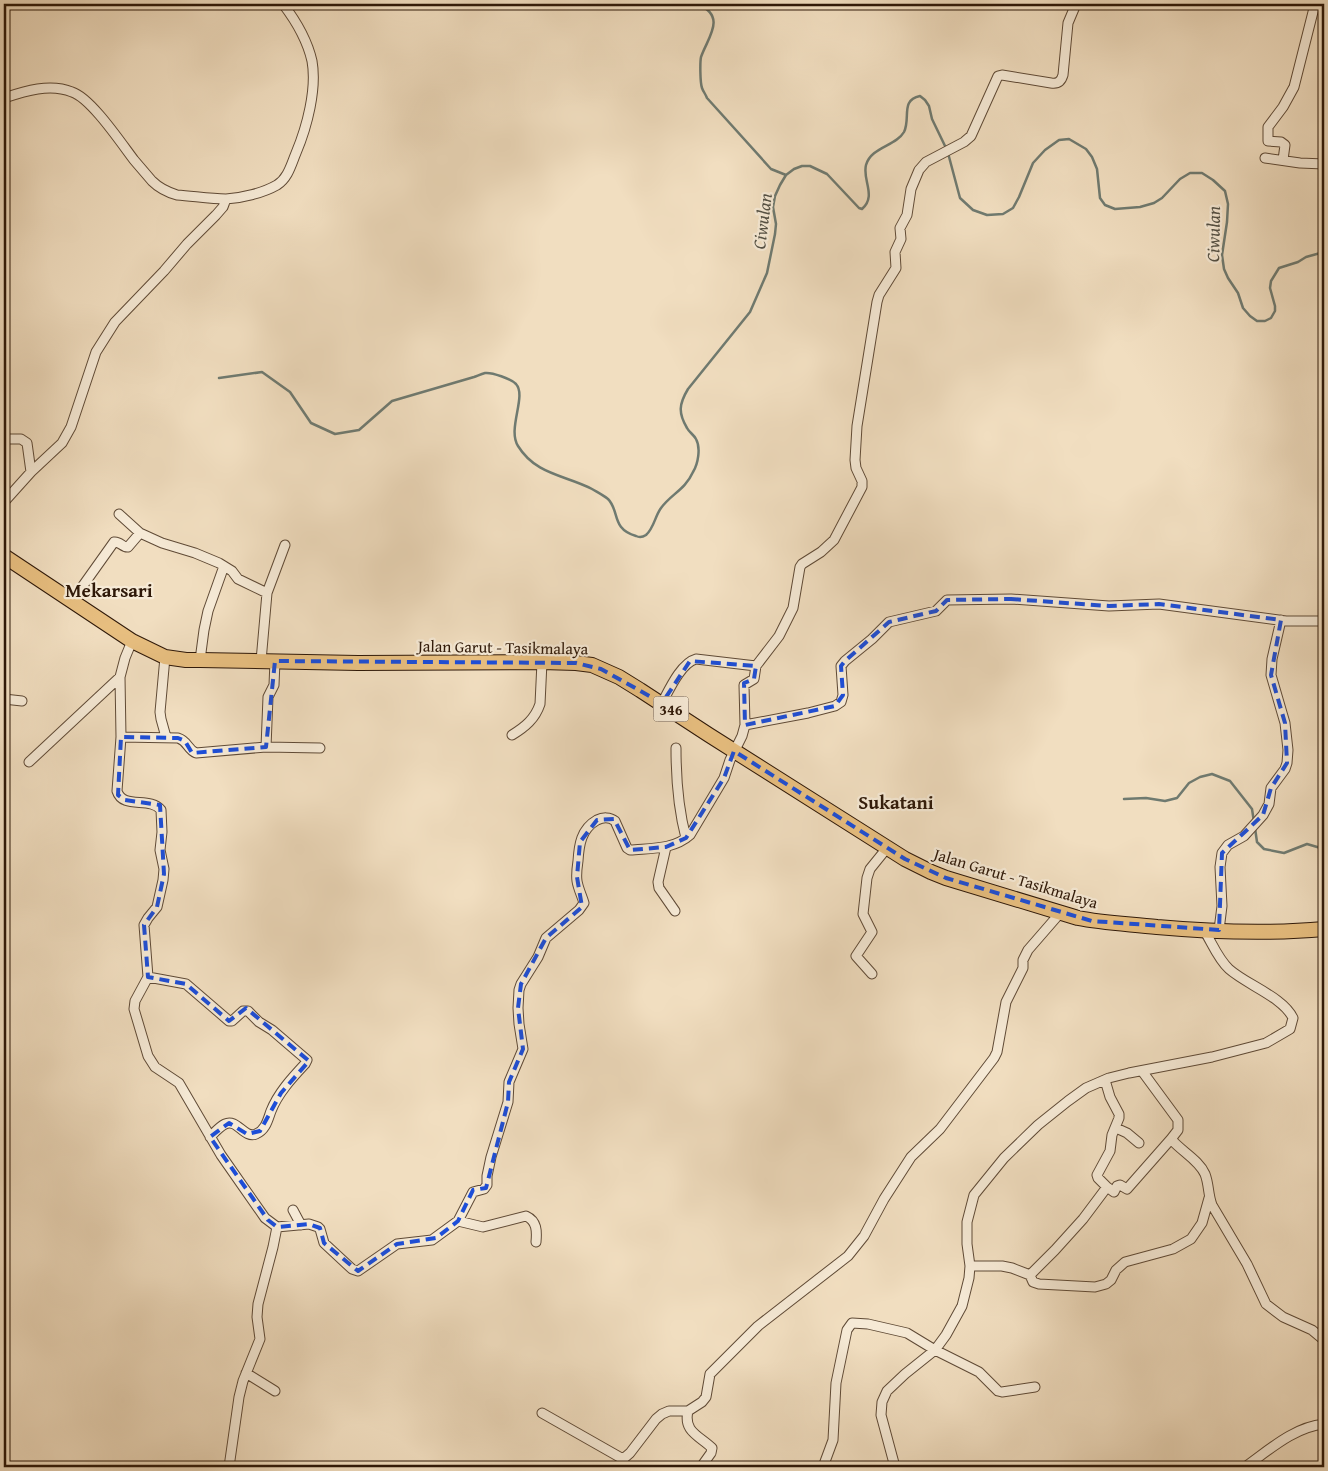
<svg xmlns="http://www.w3.org/2000/svg" width="1328" height="1471" viewBox="0 0 1328 1471" font-family="'Gentium Book Plus',serif">
	<rect width="100%" height="100%" fill="#f1dec0"/>
	<filter id="stains"><feTurbulence type="fractalNoise" baseFrequency=".004" numOctaves="4"/><feColorMatrix values="0 0 0 0 .2 0 0 0 0 .09 0 0 0 0 .02 0 0 0 .5 -.17"/></filter>
	<radialGradient id="worn" r=".72"><stop offset=".6" stop-color="#630" stop-opacity="0"/><stop offset="1" stop-color="#630" stop-opacity=".3"/></radialGradient>
	<g fill="none" stroke-linecap="round" stroke-linejoin="round">
		<path stroke="#6f7a70" stroke-width="2.5" d="M698 4C727 17 708 37 701 57 700 62 700 82 702 88 703 91 706 95 707 98L771 169 786 175
			M948 153 960 198 973 210 987 215 1003 214 1013 208 1019 197 1033 163 1045 150 1059 140 1069 139 1086 149 1092 157 1097 169 1100 198 1105 205 1115 209 1140 207 1154 203 1162 198 1180 179 1190 173H1202L1213 180 1225 191 1228 204 1227 222 1222 255 1224 269 1228 278 1238 293 1243 308 1250 316 1257 321H1265L1271 318 1275 311V306L1270 288 1271 281 1279 268 1298 262 1306 257 1324 252
			M219 378 262 372 290 392 311 423 335 434 359 430 392 401 474 377C477 376 481 374 485 373 492 372 511 379 516 384 527 396 507 429 518 446 536 475 565 475 592 489 597 492 603 495 608 499 620 511 611 529 636 536 640 538 643 537 646 535 654 528 655 516 661 508 671 494 685 490 693 472 698 464 701 448 696 439 694 435 689 432 687 428 678 413 679 404 688 389L750 312 767 273 775 234 776 224 773 207 775 196 780 185 786 175 794 169 802 166H810L827 174 859 208 862 209C877 196 862 180 866 165 871 147 896 146 904 132 911 118 900 100 920 96L925 100 929 106 932 119 946 148
			M1124 799 1146 798 1165 801 1177 798 1189 783 1200 777 1212 774 1230 781 1252 809 1254 822
			M1255 828 1257 842 1264 849 1284 853 1307 844 1324 849"/>
		<defs>
			<path id="street" d="M4 98C25 91 50 83 72 92 91 98 121 143 134 160 140 167 146 174 152 181 159 188 167 192 177 195 193 196 210 199 226 199 242 198 263 193 277 185 288 178 291 165 296 153 307 127 317 89 312 61 307 39 296 21 283 4
				M1265 158 1300 163 1324 164
				M1283 160 1285 145 1281 142 1268 141V127L1283 107 1294 87 1315 4
				M4 439H21L27 443 31 472
				M4 502 31 472 62 443 71 427 96 352 115 322 164 271 187 244 216 215 223 207 226 199
				M119 514 140 533
				M72 601 114 542C120 541 123 548 128 547L140 533 162 543 195 553 219 563 232 571 238 579 267 593
				M132 641 125 658 120 677 121 737 117 791C123 810 150 796 161 810L162 832 160 850 164 869 163 880 157 907 148 918 144 925 148 977 135 1001 134 1009 148 1056 155 1067 179 1083 221 1155 265 1218 277 1227 273 1247 258 1304 257 1317 260 1339 243 1381 239 1397 229 1467
				M165 657 160 712 161 719 166 737
				M200 660 204 630 208 611 224 566
				M261 661 267 593 285 545
				M4 699 22 701
				M662 703C669 690 681 663 696 659L756 666
				M745 725 808 713 835 706 841 702 843 695 841 666 845 661 872 639 889 622 936 611 947 600 1011 599 1109 606 1159 604 1286 621H1324
				M512 735C525 727 535 719 540 704L542 662
				M121 737 178 738C188 741 187 749 196 753L266 747 320 748
				M266 747 268 697 274 685 275 661
				M676 748C676 779 678 808 686 838
				M29 762 120 677
				M666 847 658 882 659 888 675 911
				M1219 930 1222 906 1220 867 1222 853 1228 845 1244 836 1263 815 1269 804 1271 788 1285 769 1287 763 1288 750 1285 723 1271 675 1272 659 1281 620
				M872 974 856 956 872 932 863 914 867 878 870 869 887 848
				M148 977 186 984 229 1021H232L243 1011H248L259 1022 272 1030 307 1060 305 1064C292 1078 278 1093 271 1111 268 1119 266 1130 256 1134 244 1139 237 1118 225 1124 219 1127 214 1133 210 1137
				M1142 1071 1178 1120V1130L1171 1139C1181 1151 1199 1160 1205 1174 1209 1184 1208 1195 1212 1205L1247 1264 1266 1304 1283 1317 1312 1330 1324 1340
				M1105 1080 1110 1097 1119 1114V1118L1112 1135 1110 1151 1097 1175 1098 1178 1107 1187
				M1116 1128 1127 1133 1139 1143
				M293 1210 301 1225
				M458 1221 473 1192 484 1189 487 1185V1176L491 1157 508 1102 509 1082 523 1049 519 1024 518 1008 519 990 521 984 538 957 546 938 579 910 584 903C582 896 578 888 577 881 576 874 577 868 578 861 579 845 581 829 597 820 603 817 610 817 615 821L627 848 630 850C651 848 673 850 690 835L724 778 730 760 742 736 745 725 744 685 754 679 756 666 779 636 793 608 800 567 802 564 821 552 834 540 862 487V481L856 468 855 460 857 426 877 302 879 295 896 268 895 252 901 239 900 228 907 215 911 189 919 170 926 162 964 142 971 136 998 76 1002 75 1051 83C1057 84 1061 82 1063 75L1068 23 1076 4
				M277 1227 309 1224 318 1227 320 1229 324 1243 352 1269 358 1271 397 1244 432 1240 458 1221 483 1227 526 1216C537 1221 537 1231 536 1242
				M970 1266H1002L1012 1268 1030 1275 1055 1250 1083 1219 1107 1187 1114 1192 1117 1186 1120 1185 1127 1189 1171 1139
				M1030 1275 1033 1282 1039 1284 1095 1287 1106 1284 1111 1280 1116 1270 1125 1262 1173 1249 1191 1239 1202 1223 1209 1198
				M246 1373 275 1391
				M688 1411C683 1432 700 1436 712 1448L711 1453 701 1467
				M542 1413 623 1459
				M619 1467 623 1459 630 1453 656 1419 662 1414 669 1411H688L702 1402 706 1397 710 1374 758 1326 848 1256 864 1236 884 1199 911 1157 940 1129 994 1058 997 1052 1006 1002 1023 968V960L1028 950 1061 912
				M823 1467 833 1440 836 1383 847 1330 852 1323 868 1324 907 1333 935 1350 979 1372 998 1391 1002 1392 1035 1387
				M895 1467 881 1415 882 1402 887 1391 905 1374 935 1350 946 1335 962 1306 969 1278 970 1266 967 1244V1222L974 1195 1004 1158 1038 1125 1068 1101 1086 1088 1109 1078 1129 1073 1212 1057 1266 1043 1290 1029 1293 1018C1283 997 1247 985 1229 969 1218 959 1212 943 1204 930
				M1245 1467C1269 1450 1294 1427 1324 1424"/>
			<path id="primary" d="M4 556 132 641 165 657 186 660H200L358 663 542 662 576 663 592 665 619 677 640 690 709 735 905 859 931 872 946 878 1078 918C1103 923 1131 924 1157 927 1213 932 1269 934 1324 929"/>
		</defs>
		<use href="#street" stroke="#5f4a36" stroke-width="11"/>
		<use href="#primary" stroke="#2e1808" stroke-width="16"/>
		<use href="#street" stroke="#f6ead6" stroke-width="9"/>
		<use href="#primary" stroke="#e8bf80" stroke-width="14"/>
	</g>
	<path fill="none" stroke="#1d4ed8" stroke-width="4" stroke-dasharray="10 6" stroke-linejoin="round" d="M1011 599 1109 606 1159 604 1281 620 1271 675 1285 723 1287 763 1271 788 1263 815 1222 853 1219 930 1092 921 946 878 905 859 734 751 724 778 686 838 666 847 630 850 614 819 597 820 580 842 577 877 582 907 546 938 521 984 518 1008 523 1049 509 1082 508 1102 486 1188 473 1190 458 1221 436 1238 397 1244 358 1271 324 1243 320 1228 309 1224 277 1227 268 1220 210 1137 229 1123 247 1134 260 1131 281 1093 309 1061 246 1008 229 1021 186 984 148 977 144 925 157 907 164 874 160 805 125 800 118 795 121 737 178 738 185 741 192 753 266 747 275 661 576 663 601 669 662 703 690 661 756 666 754 679 744 683 745 725 835 706 843 695 841 666 845 661 889 622 936 611 947 600Z"/>
	<g text-anchor="middle" dominant-baseline="central" stroke-width="4.5" stroke-linejoin="round" paint-order="stroke">
		<rect fill="#f6ead6" stroke="#6a5746" stroke-width="1" x="653.5" y="696.5" width="35" height="25" rx="4"/>
		<g font-size="15" font-weight="bold" fill="#2e1808">
			<text x="671" y="709">346</text>
		</g>
		<g font-size="16" fill="#2e1808" stroke="#f6ead6">
			<text transform="translate(503 647) rotate(1)">Jalan Garut - Tasikmalaya</text>
			<text transform="translate(1016 878) rotate(17)">Jalan Garut - Tasikmalaya</text>
		</g>
		<g font-size="18" font-style="italic" fill="#545145" stroke="#f6ead6">
			<text transform="translate(762 221) rotate(-83)">Ciwulan</text>
			<text transform="translate(1213 234) rotate(-89)">Ciwulan</text>
		</g>
		<g font-size="19" font-weight="bold" fill="#2e1808" stroke="#f6ead6">
			<text x="109" y="590">Mekarsari</text>
			<text x="896" y="802">Sukatani</text>
		</g>
	</g>
	<rect width="1328" height="1471" fill="none" stroke="#f1dec0" stroke-width="20"/>
	<rect x="5" y="5" width="1318" height="1461" fill="none" stroke="#2e1808" stroke-width="2.5"/>
	<rect x="10" y="10" width="1308" height="1451" fill="none" stroke="#2e1808"/>
	<rect width="100%" height="100%" filter="url(#stains)"/>
	<rect width="100%" height="100%" fill="url(#worn)"/>
</svg>
